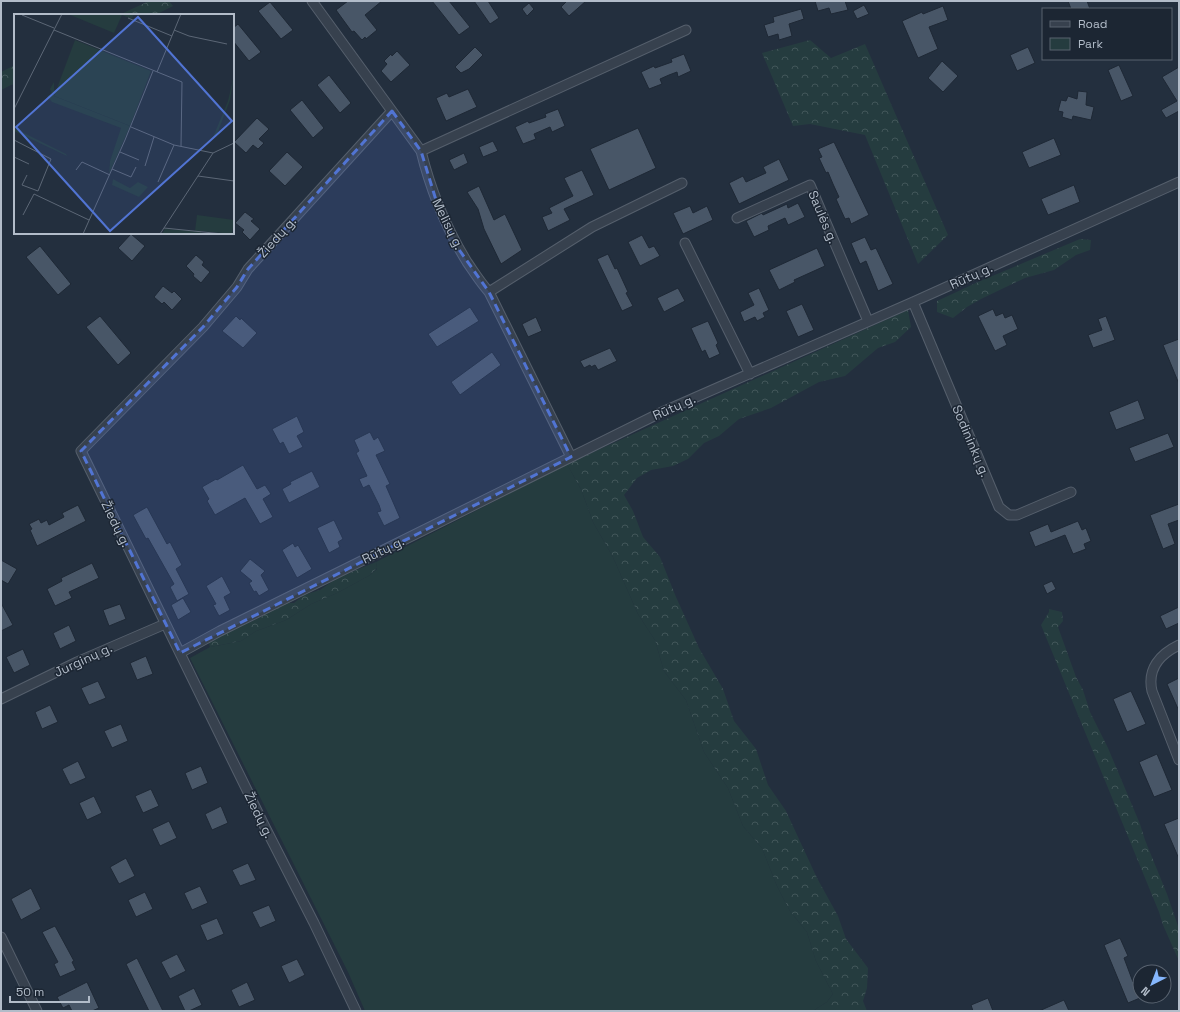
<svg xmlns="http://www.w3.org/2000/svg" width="1180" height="1012" viewBox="0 0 1180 1012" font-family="'Space Grotesk',sans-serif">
	<defs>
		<pattern id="forest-crowns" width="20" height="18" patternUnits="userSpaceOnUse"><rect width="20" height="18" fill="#253c3f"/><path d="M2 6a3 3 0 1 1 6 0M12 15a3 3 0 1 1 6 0" fill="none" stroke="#425659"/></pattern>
	</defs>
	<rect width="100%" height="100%" fill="#232f3e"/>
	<path fill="#253c3f" d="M567 464 581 489 593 522 613 557 638 614 655 640 664 671 686 700 704 752 728 788 743 826 762 848 777 886 790 911 807 932 816 961 833 994 827 1002 813 1011H365L348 972 190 658 210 647 241 641 256 631 286 620 311 604 337 593 370 575 377 569 376 562Z"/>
	<path fill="url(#forest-crowns)" d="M149 1H169L173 6 155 15H119Z
		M810 40 831 58 865 44 948 235 918 264 865 135 810 124 793 126 762 53Z
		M15 65V83L1 90V72Z
		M1080 239 1091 240 1090 250 1076 255 1054 270 1025 278 981 299 967 307 953 318 937 312V301L978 282Z
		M908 310 911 327 895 342 878 348 845 376 819 382 771 408 739 419 719 436 704 443 688 459 673 466 651 470 637 478 624 495 633 511 643 537 660 557 676 597 699 648 723 689 734 721 756 749 768 785 786 811 817 878 838 916 846 939 868 968 867 988 863 1001 867 1011H813L827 1002 833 994 816 961 807 932 790 911 777 886 762 848 743 826 728 788 704 752 686 700 664 671 655 640 638 614 613 557 593 522 581 489 567 464Z
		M376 562 377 568 370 575 337 593 311 604 286 620 256 631 241 641 210 647 208 640 217 638 225 632 236 629 263 616 273 608 288 603H294L304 595 320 590 337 578Z
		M1049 609 1062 612 1063 621 1058 627 1076 677 1083 690 1090 712 1108 748 1140 824 1145 840 1167 894 1179 929V961L1163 925 1159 912 1041 625 1049 612Z"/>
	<path fill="#485667" stroke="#1e2835" d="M348 1H382L365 15 377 30 366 39 365 37 362 40 354 31 352 32 336 10Z
		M432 1H449L470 27 459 35Z
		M474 1H488L499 18 490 24Z
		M565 1H586L569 16 561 7 566 2Z
		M815 1H845L848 10 831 14 829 8 818 11Z
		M1068 1H1087L1090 9H1071Z
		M270 2 293 30 281 39 258 11Z
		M529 3 534 9 527 16 522 9Z
		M864 5 869 14 857 19 853 11Z
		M943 6 948 20 929 27 938 49 918 58 902 21 922 12 923 14Z
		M801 9 804 19 789 24 792 36 779 40 778 34 768 37 764 25 774 22 773 17Z
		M238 24 261 52 249 61 233 41V28Z
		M475 47 483 55 469 69 461 73 455 67Z
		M1028 47 1035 63 1017 71 1010 55Z
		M397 51 410 65 391 82 381 71 387 64 384 61 391 54 392 56Z
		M684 54 691 71 678 77 677 72 669 75 660 79 662 84 649 89 641 72 654 66 655 68 672 62 671 59Z
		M942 61 958 76 943 92 928 78Z
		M1119 65 1133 96 1121 101 1108 70Z
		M1179 67V111L1166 118 1161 110 1177 101 1162 77Z
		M329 75 351 103 340 113 317 85Z
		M468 89 477 107 446 121 436 98 447 93 449 97Z
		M1078 91 1087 92 1086 105 1094 107 1091 120 1073 116 1072 120 1062 117 1063 112 1058 111 1061 100 1066 101 1068 96 1077 99Z
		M302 100 324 128 313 138 290 110Z
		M558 109 565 126 552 132 550 127 534 134 536 139 523 144 515 127 528 121 529 123 546 117 545 114Z
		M257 118 269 129 259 139 264 143 258 149 253 145 246 153 234 142Z
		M638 128 656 168 609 190 590 149Z
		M1054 138 1061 155 1029 168 1022 152Z
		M493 141 498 151 483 157 479 147Z
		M834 142 869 215 851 224 849 218 845 219 836 199 839 197 833 184 828 172 826 173 819 158 822 157 818 149Z
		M287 152 303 167 285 186 269 171Z
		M464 153 468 163 454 170 449 160Z
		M779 159 789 180 739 204 729 183 743 176 746 182 766 173 763 167Z
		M582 170 594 195 564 209 570 220 548 231 542 217 552 213 549 208 573 196 564 178Z
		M1074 185 1080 202 1048 215 1041 199Z
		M479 186 494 220 505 214 522 250 501 264 484 229 478 209 467 192Z
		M798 203 805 217 788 225 785 218 768 226 769 230 754 237 746 221 762 213 763 215 787 204 788 208Z
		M690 206 693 213 707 206 713 220 683 234 673 213Z
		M245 212 254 219 251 221 260 229 250 240 242 232 244 230 235 223Z
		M131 234 145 246 132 261 118 248Z
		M642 235 649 248 654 246 660 256 640 266 628 242Z
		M865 237 871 250 876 248 893 284 878 291 866 261 860 264 851 243Z
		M40 246 71 284 58 295 26 257Z
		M817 248 825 266 794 280 795 282 779 290 769 270Z
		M608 254 615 269 617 268 628 292 626 293 633 306 622 311 597 259Z
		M196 255 204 262 202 265 210 272 201 283 193 276 194 274 186 266Z
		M163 286 172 293 174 291 182 299 172 310 164 302 162 304 154 297Z
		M678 288 685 301 664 312 657 298Z
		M759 288 769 310 763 313 765 317 757 321 755 317 744 322 740 312 754 305 748 293Z
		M802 304 814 330 798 337 786 311Z
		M470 307 479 321 437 347 428 334Z
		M993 309 996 316 1003 313 1005 318 1012 315 1018 329 1003 336 1007 345 995 351 978 316Z
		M100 316 131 353 118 365 86 327Z
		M236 316 240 320 241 318 257 333 243 348 222 331Z
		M1106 316 1115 340 1093 348 1088 335 1102 330 1098 319Z
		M536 317 542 331 528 337 522 324Z
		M708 321 718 343 716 345 720 354 709 359 705 350 702 352 691 328Z
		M1179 339V384L1163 345Z
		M610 348 617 361 598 370 595 365 591 367 590 365 584 368 580 361Z
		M492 352 501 365 460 395 451 382Z
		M1138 400 1145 419 1116 430 1109 412Z
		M297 416 304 432 297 436 303 447 289 454 283 442 280 444 272 429Z
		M370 432 374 440 378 437 385 451 376 455 390 484 386 486 400 518 384 526 377 512 381 511 379 505 369 485 363 488 359 479 367 476 356 453 359 451 354 440Z
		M1168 433 1174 447 1135 462 1129 448Z
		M243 465 257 489 265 485 271 494 263 499 273 517 260 524 245 498 215 515 207 501 209 499 202 487 216 479 217 480Z
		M312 471 320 487 289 503 282 489 291 484 290 482Z
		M1179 504V520L1168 524 1175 544 1163 549 1150 515Z
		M78 505 86 521 37 546 30 530 32 529 29 524 39 519 41 523 47 520 49 525 64 517 62 513Z
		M147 507 167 544 170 542 182 565 176 569 189 594 177 601 170 587 174 584 148 538 146 539 133 515Z
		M334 520 343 539 338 542 340 547 329 553 317 528Z
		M1078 521 1082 530 1086 528 1091 541 1084 544 1086 549 1073 554 1065 535 1035 547 1029 532 1048 524 1051 532Z
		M293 543 295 547 298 545 312 569 297 578 282 550Z
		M250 559 265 571 261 575 269 590 259 596 256 591 254 592 249 583 252 581 240 571Z
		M1 560 17 569 8 584 1 580Z
		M92 563 99 578 69 592 72 598 55 606 47 589 62 581 61 578Z
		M222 576 231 593 224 597 230 610 219 616 213 605 216 604 206 586Z
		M1052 581 1056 589 1047 594 1043 585Z
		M183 598 191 612 178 620 171 605Z
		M1 603 13 625 1 631Z
		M120 604 126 619 109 626 103 610Z
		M1179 607V623L1166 629 1160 616Z
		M69 625 76 641 60 649 53 633Z
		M23 649 30 665 14 673 6 657Z
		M146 656 153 674 137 680 130 663Z
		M1179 678V711L1167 684Z
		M98 681 106 698 89 705 81 688Z
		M1131 691 1146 724 1127 732 1113 699Z
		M50 705 58 722 42 729 35 712Z
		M121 724 128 741 112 748 104 731Z
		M1157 754 1172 790 1154 797 1139 762Z
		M78 761 86 778 70 785 62 769Z
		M201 766 208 783 192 790 185 773Z
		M151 789 159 806 143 813 135 796Z
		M94 796 102 813 87 820 79 803Z
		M221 806 228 823 212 830 205 814Z
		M1179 818V859L1164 824Z
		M169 821 177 838 160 846 152 829Z
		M126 858 135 876 119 884 110 867Z
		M248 863 256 880 240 886 232 870Z
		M200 886 208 903 192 910 184 893Z
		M31 888 41 909 21 920 11 899Z
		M145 892 153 909 136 917 128 900Z
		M269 905 276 921 260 928 252 912Z
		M217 918 224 934 207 941 200 925Z
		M55 926 74 961 72 962 76 970 60 977 54 964 58 962 42 932Z
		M1120 938 1128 956 1124 958 1133 982 1137 980 1140 989V998L1128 1003 1104 945Z
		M177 954 186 971 170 979 161 962Z
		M137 958 163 1011H149L126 964Z
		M297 959 305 975 289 983 281 966Z
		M87 982 99 1008 92 1011H72L69 1005 63 1008 57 997Z
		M247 982 255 1000 239 1007 231 990Z
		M194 988 202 1005 189 1011H185L178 996Z
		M988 998 993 1011H973L971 1005Z
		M1064 1000 1069 1011H1039Z"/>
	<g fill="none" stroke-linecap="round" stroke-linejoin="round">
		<defs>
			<path id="minor" d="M312 1 421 151C431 192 445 226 467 262 474 272 480 282 489 292L571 457
				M421 151 686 30
				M737 218 810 185 868 321
				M685 243 750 374
				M489 292 592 227 682 183
				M913 302 999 507 1009 515H1017L1071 492
				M1179 645C1160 654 1147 669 1152 691L1179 760
				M180 653 220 631 662 412 913 302 1179 182
				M1 699 77 662 165 624
				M1 937 37 1011
				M356 1011 314 923 265 827 81 451 203 327 237 287 248 269 392 111"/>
		</defs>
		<use href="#minor" stroke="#555f6c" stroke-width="11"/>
		<use href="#minor" stroke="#37414e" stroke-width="9"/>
	</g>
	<path fill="#5174d3" fill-opacity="0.2" stroke="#5174d3" stroke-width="3" stroke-dasharray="8 5" stroke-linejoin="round" d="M392 111 421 151 439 210 460 251 489 292 571 457 180 653 81 451 203 327 237 287 248 269Z"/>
	<g text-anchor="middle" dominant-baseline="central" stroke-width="3" stroke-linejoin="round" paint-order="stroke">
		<g font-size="13" fill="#b2bcc9" stroke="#1c2633">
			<text transform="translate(823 217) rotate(67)">Saulės g.</text>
			<text transform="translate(448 224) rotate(64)">Melisų g.</text>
			<text transform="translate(277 237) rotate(-48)">Žiedų g.</text>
			<text transform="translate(971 276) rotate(-24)">Rūtų g.</text>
			<text transform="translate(674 407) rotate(-24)">Rūtų g.</text>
			<text transform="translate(971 441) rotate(67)">Sodininkų g.</text>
			<text transform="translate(116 524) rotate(64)">Žiedų g.</text>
			<text transform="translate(383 550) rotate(-26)">Rūtų g.</text>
			<text transform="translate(83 660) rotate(-25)">Jurginų g.</text>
			<text transform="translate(259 815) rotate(64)">Žiedų g.</text>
		</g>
	</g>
	<g transform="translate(14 14)">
		<rect width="220" height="220" fill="#232f3e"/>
		<path d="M54 0H120L118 5 108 1 100 19ZM61 26 137 57 116 112 40 82ZM183 201 220 206 218 220 187 217V220H148L151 215 181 217Z" fill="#253c3f"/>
		<path d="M220 61 216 86 202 123H199L214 87ZM40 68V82L116 112 95 160 96 147 107 114 38 88 33 82 38 80 36 75ZM0 114 52 140 53 142 0 117ZM99 165 116 174 124 168 134 173 125 183 98 171Z" fill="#253c3f"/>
		<path fill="none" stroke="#5c6776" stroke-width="1" d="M8 1 40 14M114 4 158 22M40 16 168 68 167 132M160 16 175 22 213 30M143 58 167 0M0 95 48 0M117 113 160 131 199 139M0 126 37 145 24 177 8 171 13 161M106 138 125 146M0 143 15 150M131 152 140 123M98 155 117 163 122 153M62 156 68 148 96 161M184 162 220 167M144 168 160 131M9 201 20 180 75 206M150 214 209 220M69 220 111 126 139 57M146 220 199 139 220 129"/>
		<path fill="#5174d3" fill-opacity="0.15" stroke="#5174d3" stroke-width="2" d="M124 3 218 107 96 217 2 113Z"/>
		<rect width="220" height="220" fill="none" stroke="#b2bcc9" stroke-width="2"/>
	</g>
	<rect width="1180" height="1012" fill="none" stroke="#b2bcc9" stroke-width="4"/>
	<rect x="1042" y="8" width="130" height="52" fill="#1c2633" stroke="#58626f"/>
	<rect x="1050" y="21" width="20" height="6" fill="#37414e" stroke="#58626f"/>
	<text x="1078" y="28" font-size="12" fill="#b2bcc9">Road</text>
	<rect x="1050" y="38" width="20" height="12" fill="#253c3f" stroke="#58626f"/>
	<text x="1078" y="48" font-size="12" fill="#b2bcc9">Park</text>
	<g transform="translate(1152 984) rotate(222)"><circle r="19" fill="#1c2633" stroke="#58626f"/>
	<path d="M0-3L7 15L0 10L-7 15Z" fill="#85b6fc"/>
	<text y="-6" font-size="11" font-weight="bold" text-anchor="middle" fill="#b2bcc9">N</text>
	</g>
	<path d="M10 996v6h79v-6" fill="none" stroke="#b2bcc9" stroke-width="2"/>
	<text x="16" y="996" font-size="12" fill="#b2bcc9" stroke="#1c2633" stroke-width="3" paint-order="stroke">50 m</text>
</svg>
